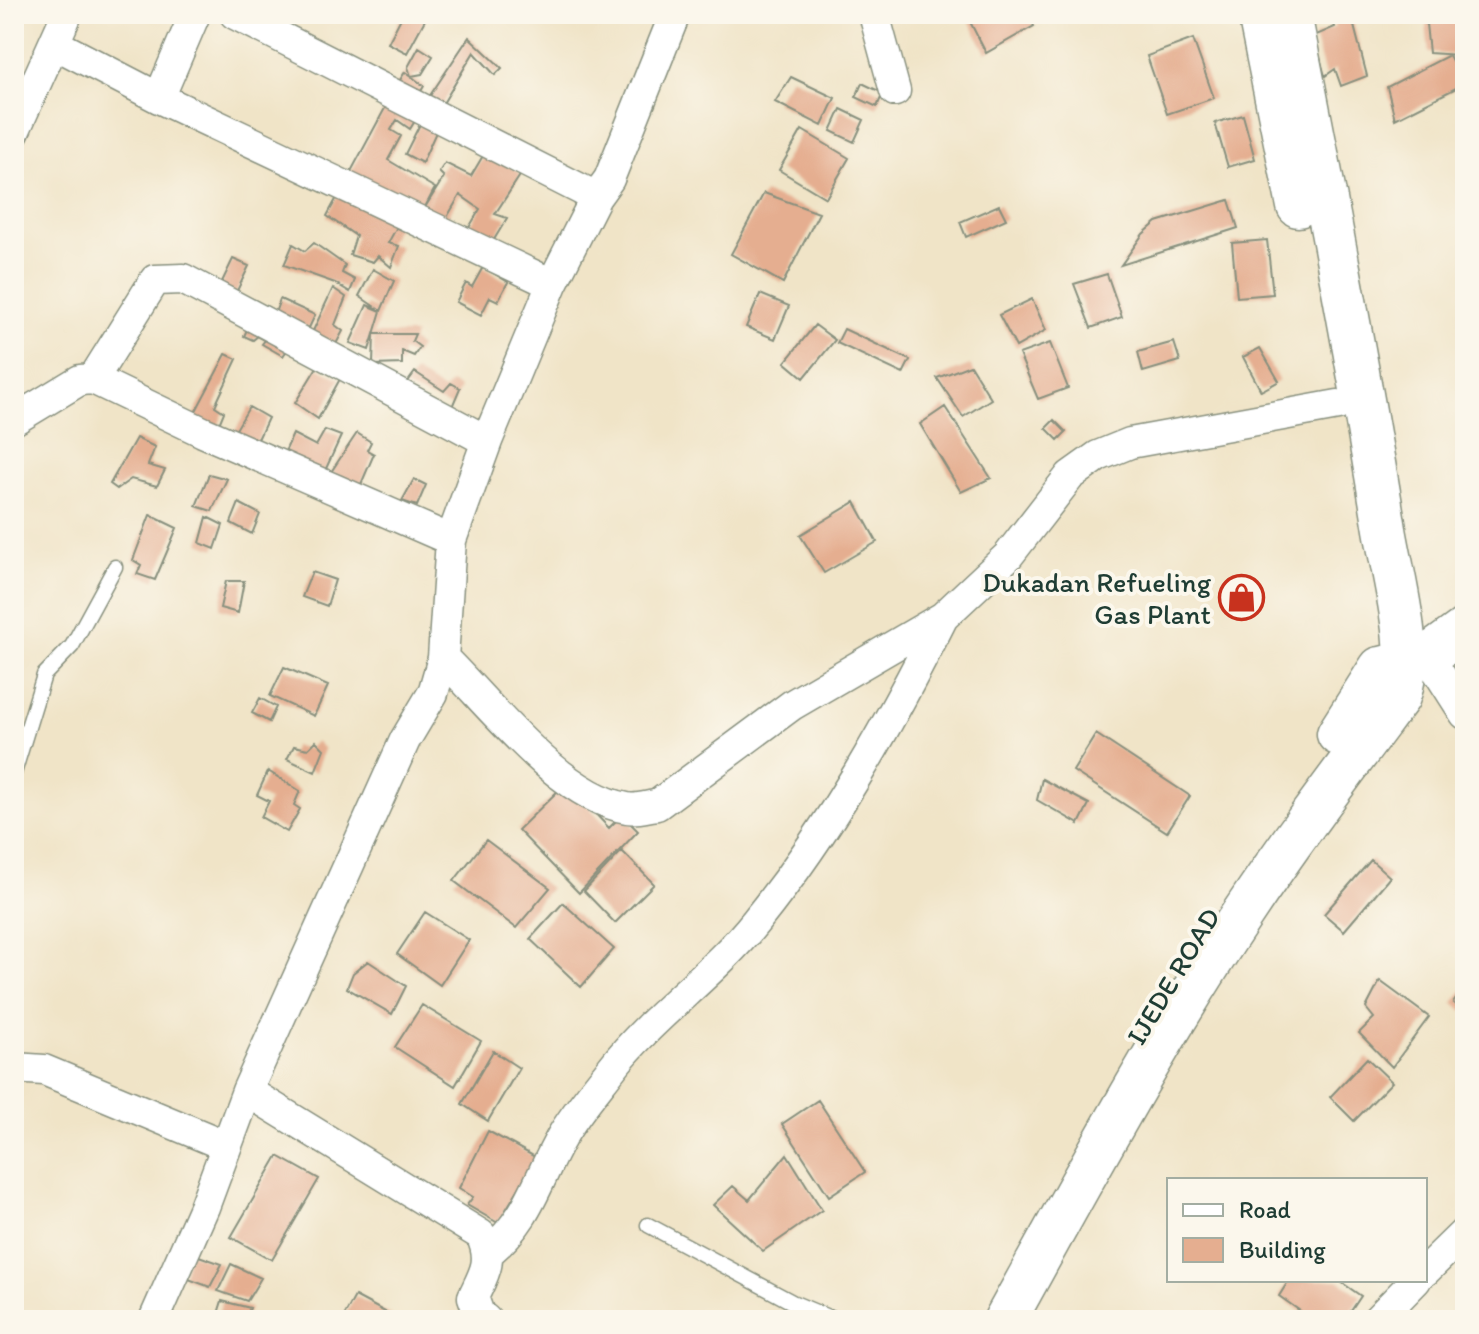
<svg xmlns="http://www.w3.org/2000/svg" width="1479" height="1334" viewBox="0 0 1479 1334" font-family="Itim,sans-serif">
	<rect width="100%" height="100%" fill="#fbf7ec"/>
	<filter id="ink" filterUnits="userSpaceOnUse"><feTurbulence type="fractalNoise" baseFrequency=".0125" numOctaves="2"/><feDisplacementMap in="SourceGraphic" scale="16" xChannelSelector="R" yChannelSelector="G"/><feConvolveMatrix kernelMatrix="1 2 1 2 8 2 1 2 1" color-interpolation-filters="sRGB"/></filter>
	<filter id="wash" filterUnits="userSpaceOnUse"><feTurbulence type="fractalNoise" baseFrequency=".006" numOctaves="4" result="noise"/><feDisplacementMap in="SourceGraphic" scale="32" xChannelSelector="R" yChannelSelector="G"/><feGaussianBlur stdDeviation="1.8" result="paint"/><feColorMatrix in="noise" values="0 0 0 0 0 0 0 0 0 0 0 0 0 0 0 0 0 1.4 0 .05"/><feComposite in="paint" operator="in"/></filter>
	<g filter="url(#wash)">
		<rect width="100%" height="100%" fill="#f0e4c7"/>
		<g id="blocks">
			<path fill="#e5ae90" d="M403 14 427 16 407 53 388 43Z
				M966 14H1028L1034 26 986 53Z
				M1041 14H1060L1044 21Z
				M1331 14H1351L1367 76 1341 86 1335 69 1325 76 1314 36 1335 27Z
				M1425 14H1456L1459 55 1429 53Z
				M469 37 502 68 495 75 474 52 442 105 427 100Z
				M1193 39 1214 98 1167 114 1147 56Z
				M419 47 433 56 422 74 411 76 424 86 416 100 395 88 405 72 411 76 408 67Z
				M1449 55 1464 84 1395 119 1387 87Z
				M791 77 835 98 822 126 775 102Z
				M862 83 883 93 877 107 856 97Z
				M391 97 421 111 410 129 397 120 391 130 401 136 388 160 435 188 424 209 444 177 439 172 445 163 471 176 487 149 521 174 495 214 507 218 489 248 464 236 480 209 460 195 442 226 348 177Z
				M841 109 864 120 854 142 831 131Z
				M1243 115 1255 159 1228 167 1215 123Z
				M420 124 436 132 422 163 405 154Z
				M802 130 849 158 826 198 779 170Z
				M340 192 398 225 388 243 399 246 391 267 378 256 373 262 350 255 356 236 327 216Z
				M764 193 819 213 783 283 731 254Z
				M1229 200 1238 228 1121 265 1143 234 1157 222Z
				M999 205 1006 219 966 237 960 222Z
				M1267 240 1273 294 1237 297 1232 243Z
				M314 243 345 265 342 273 355 280 350 292 335 283 284 265 293 244 305 251Z
				M233 259 249 266 235 295 219 288Z
				M483 267 508 282 498 301 490 297 481 315 456 302 466 283 472 287Z
				M373 269 394 281 381 311 359 296Z
				M1107 274 1122 317 1091 328 1074 284Z
				M333 288 346 297 335 325 343 331 336 344 312 333Z
				M760 294 789 306 775 339 746 327Z
				M280 299 315 315 309 328 274 316Z
				M1032 299 1046 330 1016 347 999 315Z
				M367 305 381 311 374 334H415L412 341 420 347 414 356 402 351V364L373 365 374 334 369 350 350 343Z
				M253 317 266 329 253 340 244 336Z
				M815 325 835 340 804 378 785 362Z
				M844 329 910 360 903 374 837 343Z
				M273 330 292 343 283 356 262 344Z
				M1174 342 1180 361 1143 372 1138 352Z
				M1050 343 1068 388 1038 399 1019 354Z
				M1260 348 1279 381 1261 391 1243 357Z
				M226 354 237 359 215 406 224 412 215 434 190 422Z
				M970 365 991 399 963 417 937 378Z
				M317 367 340 379 318 419 295 403Z
				M415 372 444 391 451 383 460 388 452 407 404 387Z
				M249 407 268 418 253 450 231 438Z
				M945 407 991 478 961 492 920 424Z
				M1054 420 1066 432 1058 440 1046 428Z
				M325 430 341 436 324 473 284 454 293 434 316 446Z
				M357 433 371 442 367 450 374 454 359 489 331 472Z
				M136 438 155 447 148 465 165 470 157 486 131 479 117 489 110 484Z
				M209 474 227 479 212 511 196 506Z
				M414 479 426 485 417 506 402 501Z
				M855 502 877 542 824 573 800 535Z
				M239 503 260 514 252 534 231 523Z
				M150 515 177 528 155 580 137 574 141 565 133 560Z
				M207 517 223 525 215 549 200 543Z
				M312 572 335 580 327 606 302 597Z
				M226 581H244L238 613 220 608Z
				M284 667 328 686 314 716 270 696Z
				M260 698 276 707 269 722 252 713Z
				M1096 734 1190 796 1167 832 1073 771Z
				M316 741 324 749 315 772 287 759 294 746 308 749Z
				M268 771 300 791 294 805 300 809 287 832 261 817 269 801 257 795Z
				M1042 779 1089 804 1079 824 1037 800Z
				M566 783 609 828 622 815 638 831 579 893 518 830Z
				M486 840 550 888 516 928 454 881Z
				M622 851 654 884 615 923 584 891Z
				M1371 860 1390 877 1344 931 1324 914Z
				M563 903 614 949 581 987 530 939Z
				M425 912 469 940 440 985 397 954Z
				M368 961 406 986 392 1014 347 988 353 973Z
				M1380 981 1429 1017 1392 1067 1359 1033 1374 1018 1366 1008Z
				M1465 987V1012L1453 1003Z
				M422 1005 481 1041 455 1086 395 1047Z
				M493 1051 519 1068 488 1121 462 1104Z
				M1367 1058 1392 1082 1354 1121 1330 1097Z
				M818 1100 865 1172 829 1196 782 1124Z
				M488 1131 537 1158 498 1223 467 1205 473 1197 459 1188Z
				M787 1154 822 1210 763 1251 713 1205 733 1186 749 1200Z
				M278 1156 319 1179 272 1260 231 1237Z
				M190 1253 222 1264 210 1287 183 1277Z
				M231 1264 261 1278 247 1301 218 1291Z
				M1289 1280H1338L1361 1296 1345 1320H1313L1279 1296Z
				M355 1296 400 1320H342Z
				M222 1301 250 1308 245 1320H216Z"/>
		</g>
	</g>
	<g filter="url(#ink)">
		<use href="#blocks" fill-opacity="0" stroke="#88907e" stroke-width="2"/>
		<g fill="none" stroke-linecap="round" stroke-linejoin="round">
			<defs>
				<path id="lane" d="M14 773 44 675 72 646 115 567
					M648 1225 792 1302 835 1320"/>
				<path id="street" d="M235 14 596 197
					M874 14 895 91
					M55 44 159 98 552 284
					M159 98 195 14
					M14 132 67 14
					M93 379 155 280 183 279 487 441
					M14 420 80 380 93 379 203 432 451 540
					M1428 656 1465 714
					M443 658C490 704 560 797 627 808 636 810 648 806 657 805L792 705 943 617 1008 556 1070 476 1098 456 1130 443 1338 405
					M14 1068 44 1070 224 1145
					M247 1091 481 1235C493 1261 485 1272 473 1297L479 1314 486 1320
					M489 1252C531 1217 536 1181 562 1136 576 1112 595 1090 612 1068 651 1017 715 973 756 921 831 828 890 723 943 617
					M1425 1271 1465 1232
					M154 1320 204 1207 247 1091 405 740 433 693 443 658 451 540 487 441 552 284 596 197 609 179 675 14
					M1377 1320 1416 1280"/>
				<path id="secondary" d="M1259 14 1298 206
					M1381 668 1428 656 1465 629
					M1338 734 1380 668
					M1005 1320C1081 1183 1156 1043 1243 913 1292 839 1346 768 1399 697 1416 653 1391 570 1384 523 1356 352 1323 183 1290 14"/>
			</defs>
			<use href="#lane" stroke="#88907e" stroke-width="17"/>
			<use href="#street" stroke="#88907e" stroke-width="33"/>
			<use href="#secondary" stroke="#88907e" stroke-width="45"/>
			<use href="#lane" stroke="#fff" stroke-width="14"/>
			<use href="#street" stroke="#fff" stroke-width="30"/>
			<use href="#secondary" stroke="#fff" stroke-width="42"/>
		</g>
	</g>
	<defs>
		<symbol id="shop-ring" viewBox="-11 -11 22 22"><circle r="9.5" fill="#fbf7ec" stroke="#c8321e" stroke-width="1.5"/><path d="M-5-2.5h2.3a2.7 3.5 0 0 1 5.4 0H5L5.5 6h-11ZM-1.5-2.5h3a1.5 2.3 0 0 0-3 0Z" fill="#c8321e"/></symbol>
	</defs>
	<g fill-rule="evenodd">
		<use href="#shop-ring" x="1216" y="572" width="51" height="51"/>
	</g>
	<g text-anchor="middle" dominant-baseline="central" stroke-width="8" stroke-linejoin="round" paint-order="stroke">
		<g font-size="28" fill="#1f3d34" stroke="#fbf7ec" text-anchor="end">
			<text x="1211" y="582">Dukadan Refueling<tspan x="1211" dy="32">Gas Plant</tspan></text>
		</g>
		<g font-size="28" fill="#1f3d34" stroke="#fbf7ec">
			<text transform="translate(1173 976) rotate(-59)">IJEDE ROAD</text>
		</g>
	</g>
	<rect width="1479" height="1334" fill="none" stroke="#fbf7ec" stroke-width="48"/>
	<rect x="1167" y="1178" width="260" height="104" fill="#fbf7ec" stroke="#a3ada2" stroke-width="2"/>
	<rect x="1183" y="1204" width="40" height="12" fill="#ffffff" stroke="#a3ada2" stroke-width="2"/>
	<text x="1239" y="1218" font-size="24" fill="#1f3d34">Road</text>
	<rect x="1183" y="1238" width="40" height="24" fill="#e5ae90" stroke="#a3ada2" stroke-width="2"/>
	<text x="1239" y="1258" font-size="24" fill="#1f3d34">Building</text>
</svg>
